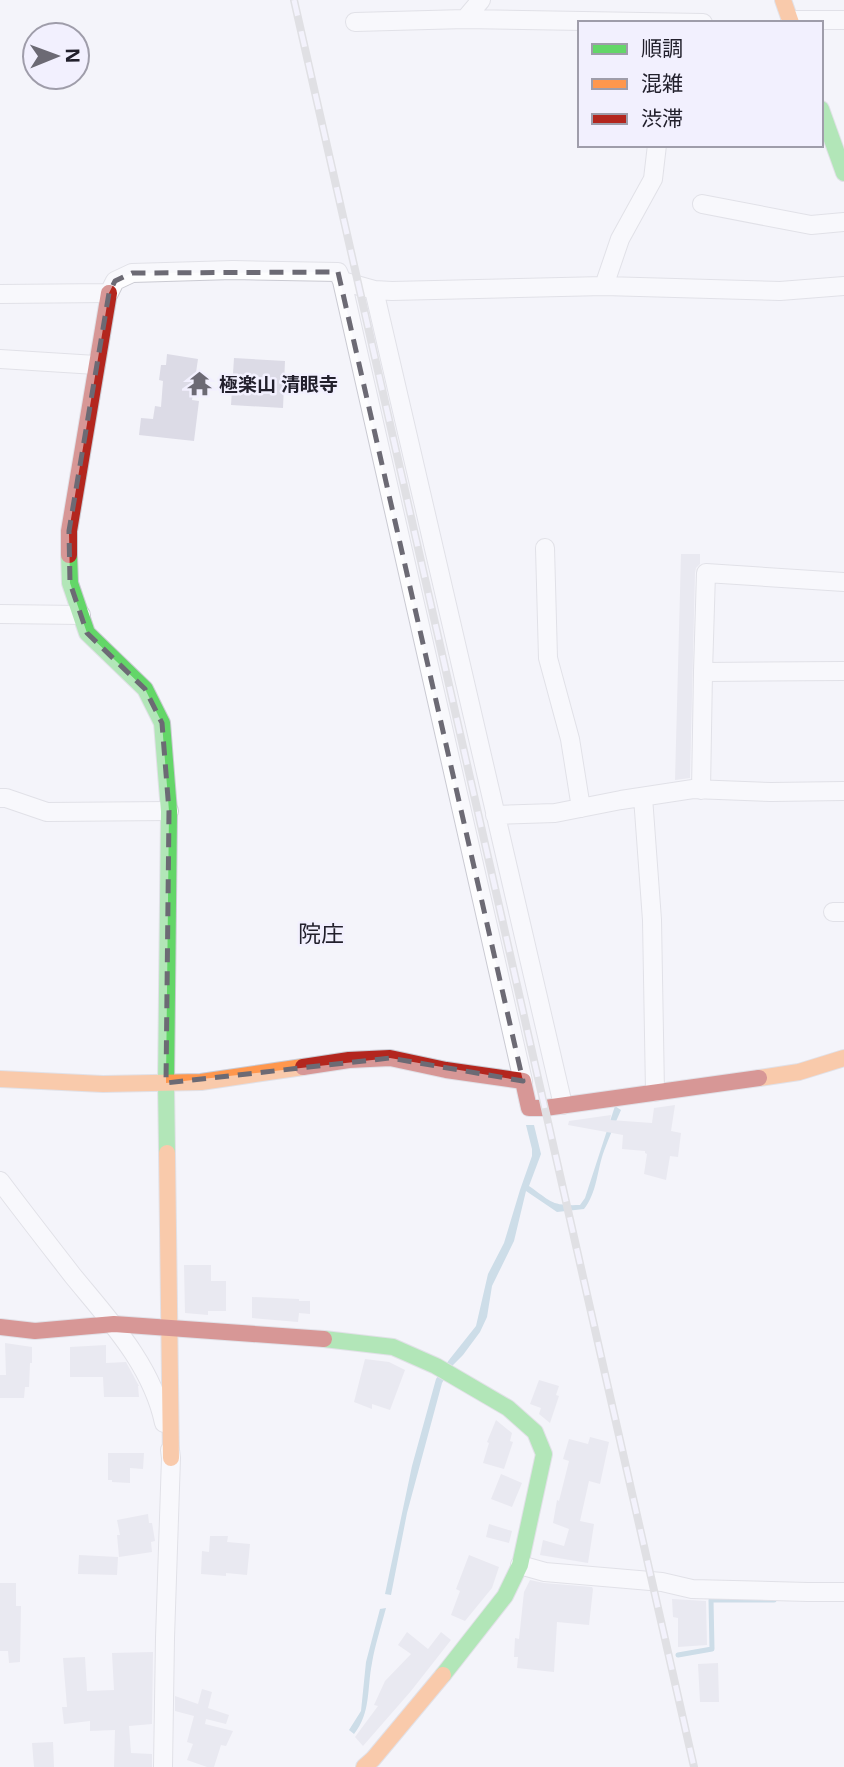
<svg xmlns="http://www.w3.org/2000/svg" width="844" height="1767" viewBox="0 0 844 1767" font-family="'Noto Sans','Noto Sans JP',sans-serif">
	<rect width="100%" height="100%" fill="#f4f4fa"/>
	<path fill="#9dc0d3" d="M615 1106 621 1110C615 1124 609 1137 604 1151 597 1170 597 1193 584 1209L557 1212 526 1191 514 1241 492 1286 487 1317 480 1332 463 1355 453 1365 442 1383 407 1513 391 1595 385 1594 412 1466 436 1379 449 1360 476 1326 488 1274 504 1243 520 1190 532 1156V1149L526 1125H534L541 1154 529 1186C552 1202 551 1206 580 1205L585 1198Z
		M386 1608C381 1627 375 1645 372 1663 367 1688 371 1713 354 1734L349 1730 361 1711 366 1662 380 1609Z"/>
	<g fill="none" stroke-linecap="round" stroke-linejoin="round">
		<path stroke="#9dc0d3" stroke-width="5" d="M678 1655 712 1649 711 1600H774"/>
	</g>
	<path fill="#dcdbe6" d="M167 354 198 359 192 400 199 401 194 441 139 435 141 418 153 419 155 406 161 407 163 381 159 380 161 365H166Z
		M234 358 285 361 283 408 231 405Z
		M681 554H700V564L696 568 695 573 690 778 675 780Z
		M675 1105 671 1131 681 1133 678 1157 670 1156 666 1180 644 1174 647 1154 645 1153V1151L622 1149 623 1135 568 1125 569 1121 611 1115 610 1120 652 1123 654 1108Z
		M184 1265H211V1281H226V1311H208V1315L185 1313Z
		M252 1297 299 1299V1301H310V1314L299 1313 298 1322 252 1318Z
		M5 1343 32 1347V1363H30L29 1387H25L24 1398H0V1375H6Z
		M106 1345V1363L126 1362 139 1386H138L139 1397H104L103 1377H70V1347Z
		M365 1359 389 1362 405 1370 390 1410 372 1404V1409L354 1402Z
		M539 1380 559 1386 556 1395 559 1396 550 1423 539 1414 541 1408 530 1404Z
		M496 1420 512 1433 510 1441 513 1442 504 1469 483 1463 489 1443 487 1442Z
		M590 1437 609 1442 600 1484 589 1481 580 1521 594 1524 588 1563 540 1555 543 1540 564 1546 569 1529 553 1523 557 1500 559 1501 569 1461 563 1459 569 1439 588 1444Z
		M108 1453H144L143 1469 130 1468V1483L112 1482V1480H108Z
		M501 1474 522 1483 512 1507 491 1499Z
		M148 1514 149 1523H152L155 1541 151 1542 152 1552 119 1557 117 1535H120L117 1520Z
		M489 1524 512 1531 509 1543 486 1537Z
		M210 1536H228L227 1542 250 1544 247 1575 226 1573V1576L201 1574 202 1551 209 1552Z
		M79 1555 118 1557 117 1575 78 1574Z
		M469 1555 499 1567 492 1588 465 1621 451 1615 460 1591 456 1589Z
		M530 1580 544 1583 592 1587 593 1589 589 1625 557 1622 554 1672 517 1668 518 1657H514L515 1638 519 1639 524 1592Z
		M0 1583H16V1606H21L20 1662 9 1663 8 1651H0Z
		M672 1599 706 1601 707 1645 678 1647V1618L673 1617Z
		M407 1632 428 1649 441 1632 451 1640 411 1691 363 1746 355 1737 378 1706 374 1705 385 1681 411 1654 398 1645Z
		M153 1652 152 1724 129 1726 131 1753 152 1754V1767H114L115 1730 90 1731V1721L64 1724 62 1707H67L63 1658 85 1657 87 1691 114 1690 112 1653Z
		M718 1663 719 1702H700L698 1664Z
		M202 1689 212 1692 208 1708 229 1715 226 1724 206 1719 205 1724 233 1731 226 1746 221 1745 214 1767H207L187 1760 193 1744 187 1742 194 1716 175 1711V1696L198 1704Z
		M53 1742 54 1767H34L32 1743Z"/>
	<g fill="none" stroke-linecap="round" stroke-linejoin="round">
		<defs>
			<path id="street" d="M465 19 481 0
				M790 20H844
				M355 22 465 19 703 23
				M702 204 811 225 844 222
				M342 281 523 1081
				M604 286 620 239 653 179 657 145
				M374 290 563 1105
				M0 294 109 293 115 281 132 273 233 270 338 272 342 281 374 290 392 291 604 286 780 291 844 286
				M0 359 96 365
				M545 548 548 658 570 739 581 808
				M0 614 81 615
				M703 672 844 671
				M701 790 703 672 706 573 844 582
				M643 797 652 920 655 1092
				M0 798H6L47 812 169 811
				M495 815 555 813 621 800 693 789 771 792 844 791
				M833 912H844
				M0 1181C24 1213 49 1245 73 1276 109 1320 152 1365 164 1423
				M520 1565 545 1572 662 1582 692 1589 808 1592H844
				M163 1767 165 1638 171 1458 170 1450"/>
			<path id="fast" d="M821 109 844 173
				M69 555 70 583 87 633 145 689 162 723 169 811 166 1083 167 1153
				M324 1339 393 1347 436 1366 508 1408 535 1432 544 1454 520 1565 505 1596 443 1675"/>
			<path id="slow" d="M783 0 791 23
				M759 1078 799 1072 844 1058
				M0 1079 103 1084 201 1082 303 1067
				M167 1153 171 1458
				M364 1767 373 1759 443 1675"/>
			<path id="jam" d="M69 555V531L109 293
				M303 1067 349 1060 390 1058 446 1070 523 1081 529 1108H545L759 1078
				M0 1327 35 1331 114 1324 324 1339"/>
		</defs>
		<use href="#street" stroke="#cacad2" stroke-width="20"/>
		<use href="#fast" stroke="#cacad2" stroke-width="18"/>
		<use href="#slow" stroke="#cacad2" stroke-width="18"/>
		<use href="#jam" stroke="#cacad2" stroke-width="18"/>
		<use href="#street" stroke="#fdfdfe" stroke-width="18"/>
		<use href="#fast" stroke="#63d668" stroke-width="16"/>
		<use href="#slow" stroke="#ff974d" stroke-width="16"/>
		<use href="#jam" stroke="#b3261e" stroke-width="16"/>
		<defs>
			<path id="rail" d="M294 0 694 1767"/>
		</defs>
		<use href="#rail" stroke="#c8c8ca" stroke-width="8"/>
		<use href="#rail" stroke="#f2f0fe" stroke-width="5" stroke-dasharray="16" stroke-linecap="butt"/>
	</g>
	<path d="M0 0H844V1767H0ZM338 272 523 1081 390 1058 166 1083 169 811 162 723 145 689 87 633 70 583 69 531 109 293 115 281 132 273Z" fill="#f4f4fa" fill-opacity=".55" fill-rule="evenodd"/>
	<path fill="none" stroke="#6c6a74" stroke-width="5" stroke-dasharray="14 9" stroke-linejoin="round" d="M338 272 523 1081 390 1058 166 1083 169 811 162 723 145 689 87 633 70 583 69 531 109 293 115 281 132 273Z"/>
	<defs>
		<symbol id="temple-bare" viewBox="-9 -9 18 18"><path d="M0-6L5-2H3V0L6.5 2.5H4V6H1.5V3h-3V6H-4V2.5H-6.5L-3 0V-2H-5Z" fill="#6c6a74" stroke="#f2f0fe" stroke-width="2.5" paint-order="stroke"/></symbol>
	</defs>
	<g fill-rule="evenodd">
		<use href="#temple-bare" x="182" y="366" width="35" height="35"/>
	</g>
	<g text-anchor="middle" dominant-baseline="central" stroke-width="5" stroke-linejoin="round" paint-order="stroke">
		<g font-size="19" font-weight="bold" fill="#22202c" stroke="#f2f0fe" text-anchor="start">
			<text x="219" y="384">極楽山 清眼寺</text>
		</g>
		<g font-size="23" fill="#22202c" stroke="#f2f0fe">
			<text x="321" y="933">院庄</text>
		</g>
	</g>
	<rect x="578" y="21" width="245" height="126" fill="#f2f0fe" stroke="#9f9daa" stroke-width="2"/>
	<rect x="592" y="44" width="35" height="10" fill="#63d668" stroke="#9f9daa" stroke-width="2"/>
	<text x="641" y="56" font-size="21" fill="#22202c">順調</text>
	<rect x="592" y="79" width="35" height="10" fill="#ff974d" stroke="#9f9daa" stroke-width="2"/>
	<text x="641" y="91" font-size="21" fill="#22202c">混雑</text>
	<rect x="592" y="114" width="35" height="10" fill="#b3261e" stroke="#9f9daa" stroke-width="2"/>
	<text x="641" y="126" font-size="21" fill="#22202c">渋滞</text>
	<g transform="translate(56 56) rotate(89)"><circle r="33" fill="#f2f0fe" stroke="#9f9daa" stroke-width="2"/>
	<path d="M0-5L12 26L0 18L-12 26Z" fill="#6c6a74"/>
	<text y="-10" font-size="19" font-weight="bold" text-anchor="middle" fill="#22202c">N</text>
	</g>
</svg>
